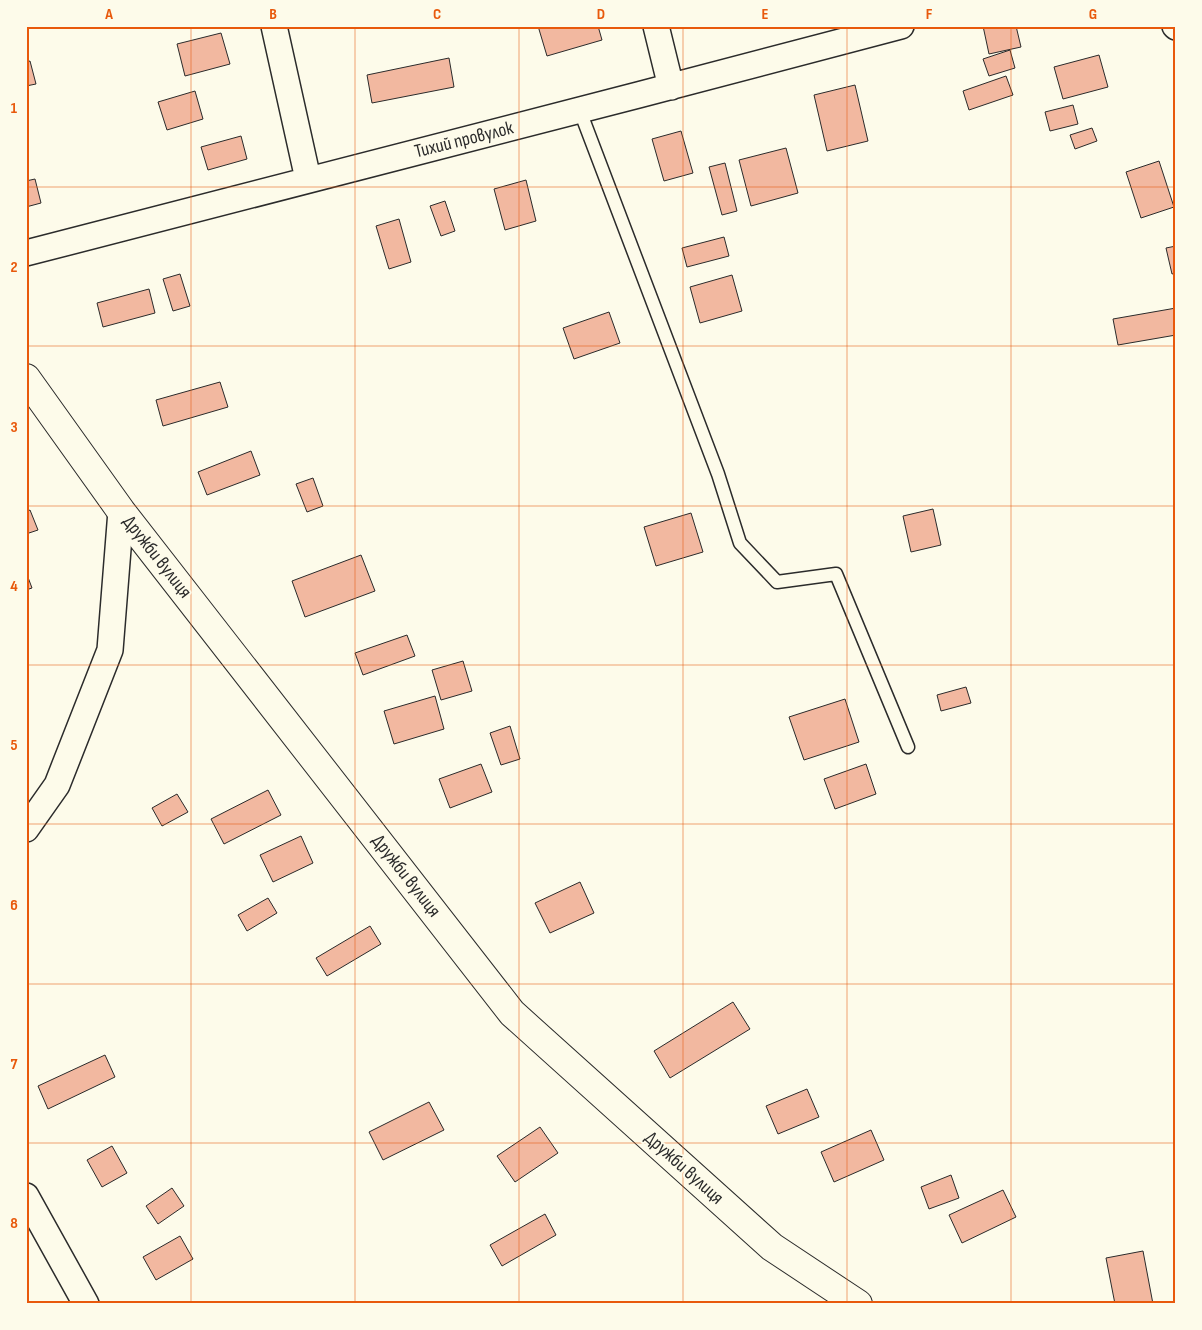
<svg xmlns="http://www.w3.org/2000/svg" width="1202" height="1330" viewBox="0 0 1202 1330" font-family="'Sofia Sans Condensed',sans-serif">
	<rect width="100%" height="100%" fill="#fdfbea"/>
	<path fill="#f2b8a0" stroke="#2b2b2b" d="M538 26H598L602 40 547 56Z
		M983 26H1016L1021 47 989 54Z
		M221 33 230 64 185 76 177 44Z
		M1010 50 1015 68 989 76 983 59Z
		M1099 55 1108 87 1063 99 1054 67Z
		M449 58 454 87 372 103 367 75Z
		M30 61 36 84 26 86V62Z
		M1006 76 1013 95 969 110 963 91Z
		M855 85 868 141 827 151 814 95Z
		M195 91 203 119 167 130 158 102Z
		M1073 105 1078 124 1050 131 1045 112Z
		M1092 128 1097 141 1075 149 1070 135Z
		M681 131 693 173 664 181 652 139Z
		M241 136 247 159 208 170 201 147Z
		M786 148 798 193 751 206 739 160Z
		M1159 161 1174 207 1141 218 1126 172Z
		M725 163 737 211 722 215 709 167Z
		M35 179 41 203 26 207V181Z
		M526 180 536 221 505 230 494 189Z
		M445 201 455 231 441 236 430 206Z
		M399 219 411 262 389 269 376 226Z
		M724 237 729 256 687 267 682 248Z
		M1176 246V273L1172 274 1166 248Z
		M180 274 190 306 173 311 163 279Z
		M732 275 742 311 700 323 690 287Z
		M149 289 155 313 103 327 97 303Z
		M1176 308V335L1118 345 1113 319Z
		M609 312 620 343 574 359 563 328Z
		M220 382 228 407 163 426 156 400Z
		M251 451 260 475 207 495 198 472Z
		M313 478 323 506 307 512 296 484Z
		M933 509 941 545 911 552 903 516Z
		M30 510 38 530 26 534V512Z
		M691 513 703 552 656 566 644 527Z
		M361 555 375 591 305 617 292 581Z
		M26 572 32 588 26 590Z
		M407 635 415 656 363 675 355 653Z
		M463 661 472 691 441 700 432 670Z
		M966 687 971 703 941 711 937 695Z
		M435 696 444 729 394 744 384 711Z
		M845 699 859 742 804 760 789 717Z
		M510 726 520 759 501 765 490 733Z
		M481 764 492 792 450 808 439 779Z
		M866 764 876 794 835 809 824 779Z
		M268 790 281 815 224 844 211 819Z
		M177 794 188 812 162 826 152 808Z
		M301 836 313 863 273 882 260 855Z
		M580 882 594 913 550 933 535 903Z
		M268 898 277 913 247 931 238 915Z
		M370 926 381 944 327 976 316 958Z
		M733 1002 750 1029 670 1078 654 1051Z
		M105 1055 115 1077 48 1109 38 1086Z
		M807 1089 819 1117 778 1134 766 1106Z
		M429 1102 444 1130 383 1160 369 1132Z
		M540 1127 558 1153 515 1182 497 1156Z
		M871 1130 884 1160 834 1182 821 1152Z
		M112 1146 127 1173 102 1187 87 1160Z
		M951 1175 959 1198 929 1209 921 1187Z
		M172 1188 184 1206 158 1224 146 1206Z
		M1003 1190 1016 1217 962 1243 949 1215Z
		M545 1214 556 1235 502 1266 490 1245Z
		M180 1236 193 1259 156 1280 143 1257Z
		M1143 1251 1153 1304H1115L1106 1258Z"/>
	<g fill="none" stroke-linecap="round" stroke-linejoin="round">
		<defs>
			<path id="lane" d="M580 111 718 474 740 543 777 582 836 574 908 747"/>
			<path id="street" d="M274 26 308 179
				M656 26 671 87
				M1175 26 1176 27
				M26 253C318 176 610 104 901 26
				M26 829 57 785 110 650 121 511
				M26 1196 86 1304"/>
			<path id="secondary" d="M26 378 121 511 512 1013 772 1247 858 1304"/>
		</defs>
		<use href="#lane" stroke="#2b2b2b" stroke-width="15"/>
		<use href="#street" stroke="#2b2b2b" stroke-width="28"/>
		<use href="#secondary" stroke="#2b2b2b" stroke-width="30"/>
		<use href="#lane" stroke="#fdfbea" stroke-width="12"/>
		<use href="#street" stroke="#fdfbea" stroke-width="25"/>
		<use href="#secondary" stroke="#fdfbea" stroke-width="28"/>
	</g>
	<path fill="none" stroke="#e8590c" stroke-width="1" stroke-opacity="0.55" d="M191 26V1304M355 26V1304M519 26V1304M683 26V1304M847 26V1304M1011 26V1304M26 187H1176M26 346H1176M26 506H1176M26 665H1176M26 824H1176M26 984H1176M26 1143H1176"/>
	<g text-anchor="middle" dominant-baseline="central" stroke-width="4" stroke-linejoin="round" paint-order="stroke">
		<g font-size="19" fill="#2b2b2b" stroke="#fdfbea">
			<text transform="translate(464 140) rotate(-14)">Тихий провулок</text>
			<text transform="translate(157 557) rotate(52)">Дружби вулиця</text>
			<text transform="translate(406 876) rotate(52)">Дружби вулиця</text>
			<text transform="translate(684 1168) rotate(42)">Дружби вулиця</text>
		</g>
	</g>
	<rect width="1202" height="1330" fill="none" stroke="#fdfbea" stroke-width="55"/>
	<rect x="28" y="28" width="1146" height="1274" fill="none" stroke="#e8590c" stroke-width="2"/>
	<g font-size="16" text-anchor="middle" font-weight="bold" fill="#e8590c">
		<text x="109" y="19">A</text>
		<text x="273" y="19">B</text>
		<text x="437" y="19">C</text>
		<text x="601" y="19">D</text>
		<text x="765" y="19">E</text>
		<text x="929" y="19">F</text>
		<text x="1093" y="19">G</text>
		<text x="14" y="113">1</text>
		<text x="14" y="272">2</text>
		<text x="14" y="432">3</text>
		<text x="14" y="591">4</text>
		<text x="14" y="750">5</text>
		<text x="14" y="910">6</text>
		<text x="14" y="1069">7</text>
		<text x="14" y="1228">8</text>
	</g>
</svg>
